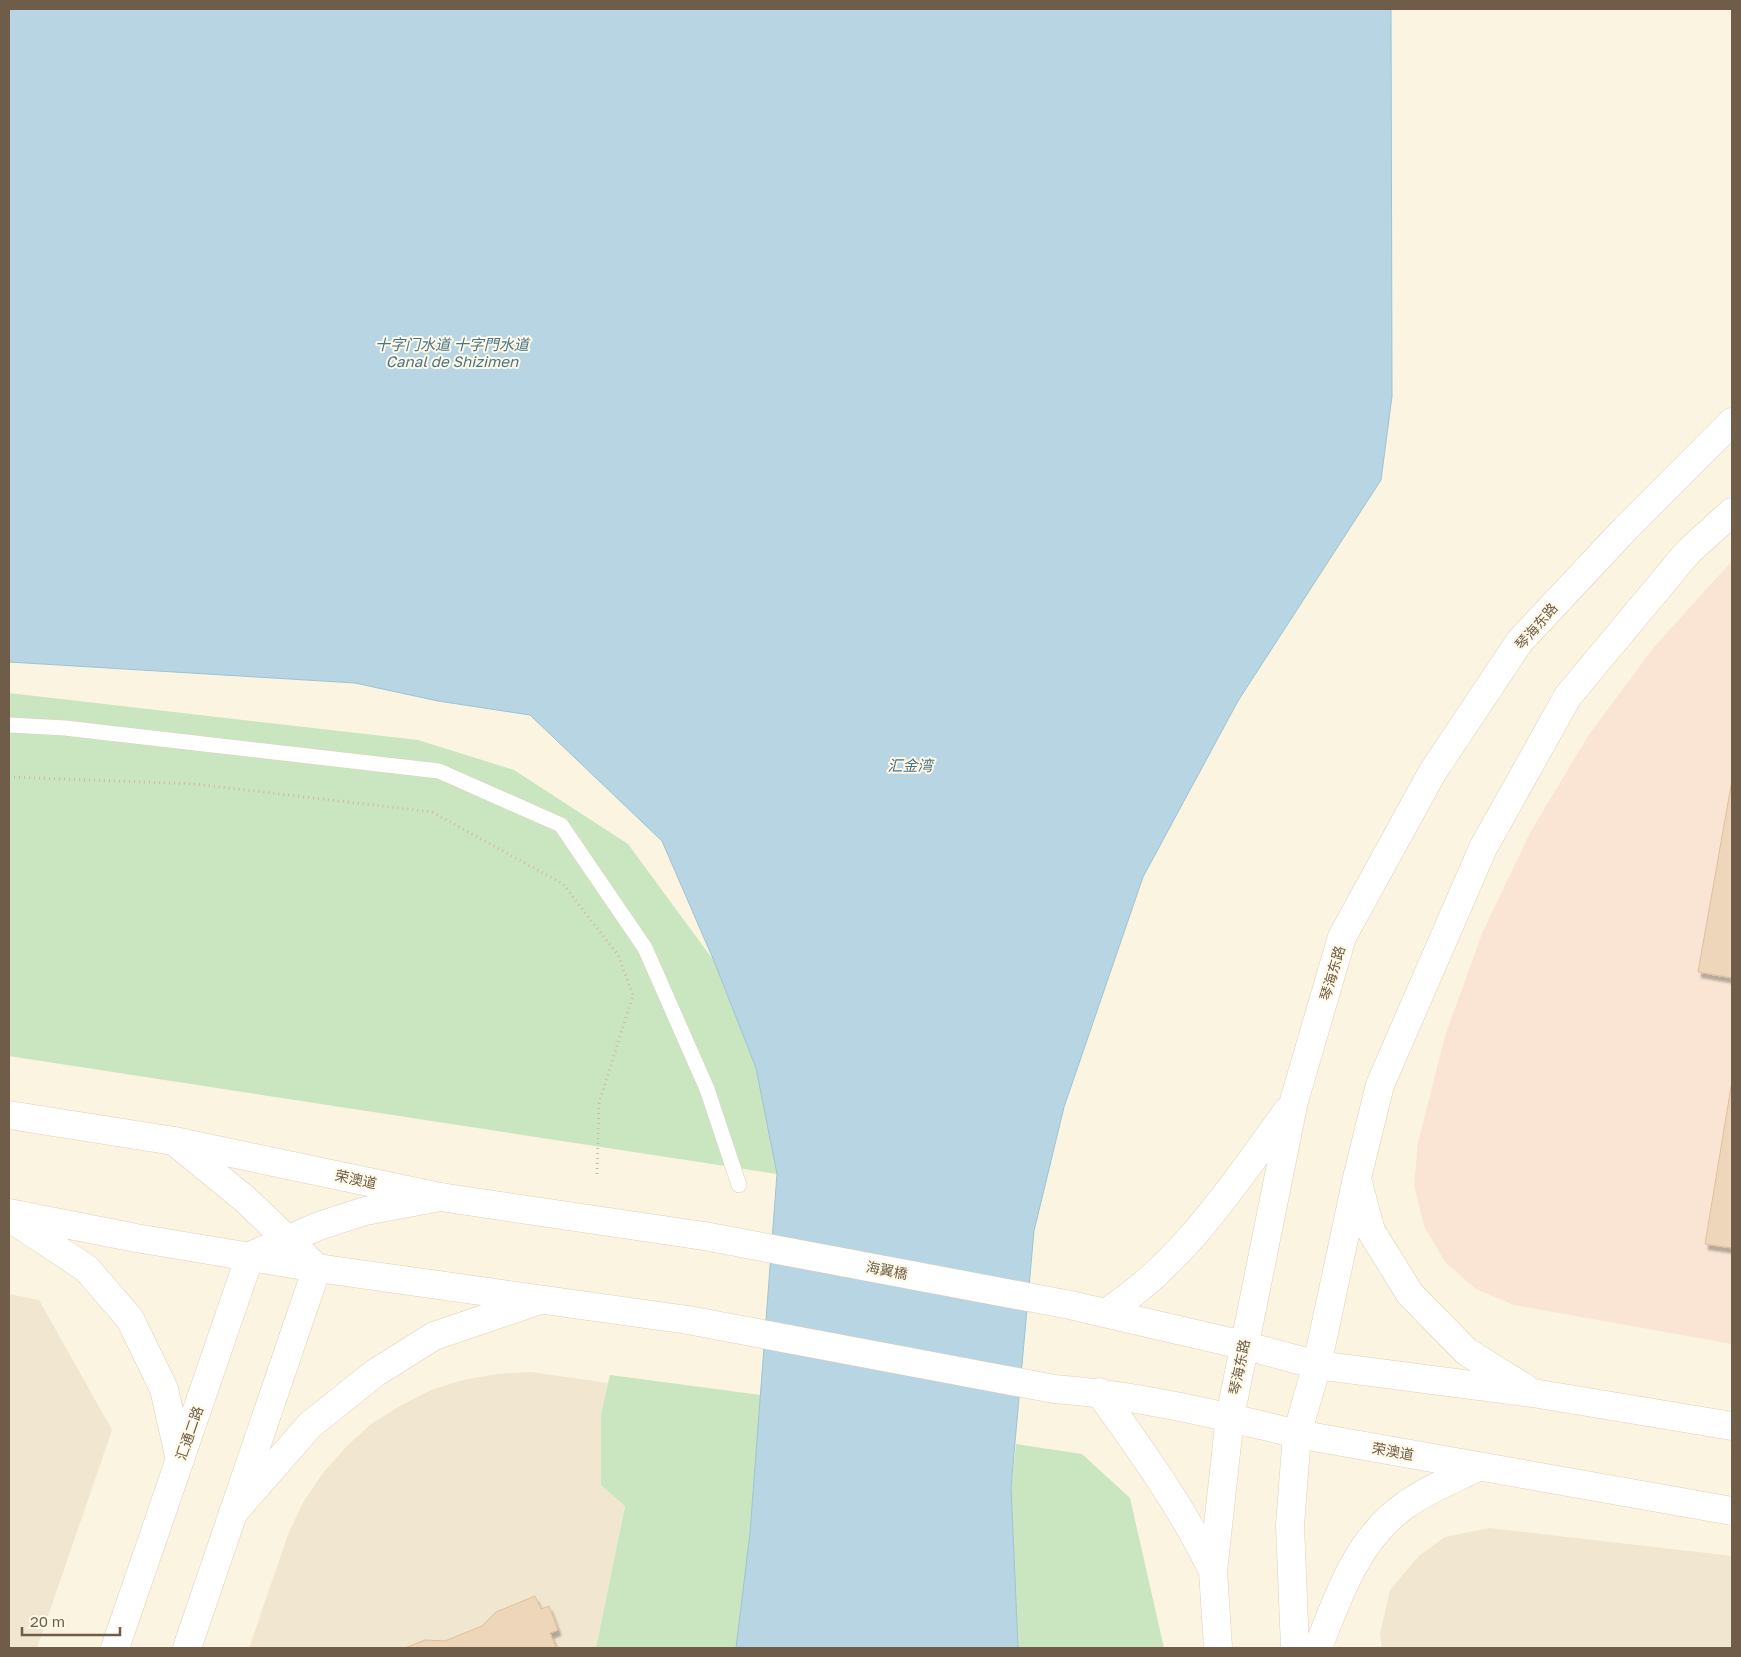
<svg xmlns="http://www.w3.org/2000/svg" width="1741" height="1657" viewBox="0 0 1741 1657" font-family="'Golos Text','Noto Sans SC',sans-serif">
	<defs>
		<filter id="shadow"><feDropShadow dx="3" dy="5.5" stdDeviation="1" flood-color="#0004"/></filter>
	</defs>
	<rect width="100%" height="100%" fill="#faf4e0"/>
	<path fill="#f1e6cf" d="M9 1294 39 1300 112 1430 37 1648H9Z
		M531 1372 608 1383 601 1414 625 1505 596 1648H249L289 1532 304 1501 323 1473 346 1447 371 1424 400 1406 431 1390 463 1380 497 1374Z
		M1489 1528 1732 1556V1648H1382L1380 1634 1390 1590 1419 1556 1445 1537Z"/>
	<path fill="#fae5d4" d="M1732 561V1344L1514 1305 1476 1289 1445 1262 1424 1226 1414 1185 1418 1143 1445 1036 1483 931 1531 831 1588 736 1654 647Z"/>
	<path fill="#cae6c0" d="M9 693 418 740 514 770 628 844 714 961 756 1068 777 1174 9 1056Z
		M610 1375 761 1395 750 1533 736 1648H596L625 1506 601 1485V1414Z
		M1016 1444 1082 1454 1130 1498 1164 1648H1018L1011 1487Z"/>
	<path fill="#b7d5e2" stroke="#9ec3d3" d="M9 9H1391L1392 396 1381 480 1238 701 1143 877 1064 1107 1034 1231 1011 1487 1018 1648H736L750 1533 777 1174 756 1068 714 961 662 841 530 715 438 701 355 683 9 662Z"/>
	<path fill="#eed6ba" stroke="#dfbf9b" filter="url(#shadow)" d="M1732 780V978L1698 972Z
		M1732 1081V1248L1705 1244Z
		M535 1596 541 1609 549 1606 558 1630 550 1633 556 1647 554 1648H405L425 1640 445 1641 482 1626 496 1612Z"/>
	<g fill="none" stroke-linecap="round" stroke-linejoin="round">
		<defs>
			<path id="service" d="M9 725 65 728 439 771 561 825 645 948 707 1089 739 1185"/>
			<path id="tertiary" d="M174 1141 246 1200 317 1268 187 1648
				M115 1648 250 1256 319 1226 365 1211 440 1197"/>
			<path id="secondary" d="M9 1115 174 1141 440 1197 704 1236 1070 1305 1243 1345 1317 1365 1533 1393 1732 1426
				M1358 1183 1371 1231 1410 1294 1467 1352 1525 1388
				M9 1213 136 1238 317 1268 688 1320 1054 1389C1136 1395 1217 1414 1297 1434L1732 1511
				M10 1218 87 1269 130 1319 164 1389 180 1460
				M1107 1312C1184 1262 1235 1183 1288 1110
				M1099 1392C1141 1450 1182 1507 1213 1571
				M233 1513 310 1425 375 1373 434 1336 537 1301
				M1218 1648 1213 1571 1230 1417 1294 1101 1342 937 1432 773 1520 641 1626 528 1732 422
				M1295 1648 1290 1525 1297 1434 1317 1365 1357 1178 1380 1085 1483 848 1568 696 1688 552 1732 512
				M1318 1648C1338 1596 1358 1537 1407 1504 1428 1489 1454 1479 1478 1467"/>
		</defs>
		<use href="#service" stroke="#ddd1bd" stroke-width="16"/>
		<use href="#tertiary" stroke="#ddd1bd" stroke-width="29"/>
		<use href="#secondary" stroke="#dfd0b9" stroke-width="29"/>
		<path stroke="#d2b99e" stroke-width="3" stroke-dasharray="1 4" stroke-linecap="butt" d="M9 777 195 784 432 812 563 884 618 955 633 995 599 1103 597 1174"/>
		<use href="#service" stroke="#fff" stroke-width="15"/>
		<use href="#tertiary" stroke="#fff" stroke-width="28"/>
		<use href="#secondary" stroke="#fff" stroke-width="28"/>
	</g>
	<g text-anchor="middle" dominant-baseline="central" stroke-width="4" stroke-linejoin="round" paint-order="stroke">
		<g font-size="14" fill="#6f5c49" stroke="#fef8e6">
			<text transform="translate(1536 626) rotate(-49)">琴海东路</text>
			<text transform="translate(1332 973) rotate(-74)">琴海东路</text>
			<text transform="translate(356 1179) rotate(12)">荣澳道</text>
			<text transform="translate(887 1270) rotate(11)">海翼橋</text>
			<text transform="translate(1239 1367) rotate(-79)">琴海东路</text>
			<text transform="translate(189 1433) rotate(-71)">汇通二路</text>
			<text transform="translate(1393 1451) rotate(10)">荣澳道</text>
		</g>
		<g font-size="15" font-style="italic" fill="#487488" stroke="#fef8e6">
			<text x="452" y="344">十字门水道 十字門水道<tspan x="452" dy="17">Canal de Shizimen</tspan></text>
			<text x="910" y="765">汇金湾</text>
		</g>
	</g>
	<rect width="1741" height="1657" fill="none" stroke="#6f5c49" stroke-width="20"/>
	<path d="M22 1627v8h98v-8" fill="none" stroke="#6f5c49" stroke-width="2.5"/>
	<text x="30" y="1627" font-size="15" fill="#6f5c49" stroke="#fef8e6" stroke-width="4" paint-order="stroke">20 m</text>
</svg>
